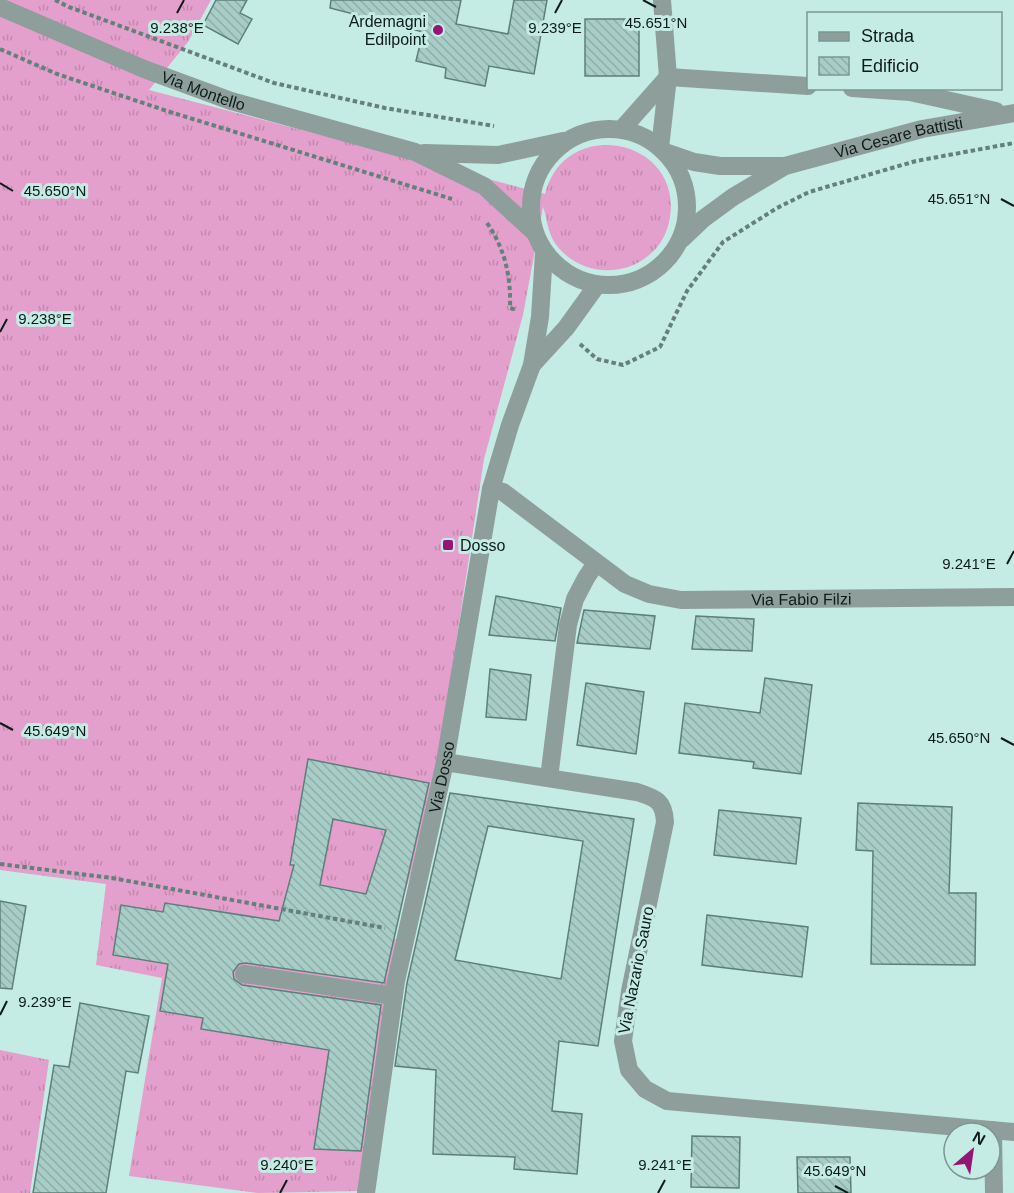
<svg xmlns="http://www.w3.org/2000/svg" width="1014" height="1193" viewBox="0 0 1014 1193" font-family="Helvetica,sans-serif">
	<defs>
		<pattern id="grass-tufts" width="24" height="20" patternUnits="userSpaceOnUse" patternTransform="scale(1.5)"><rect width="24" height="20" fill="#e4a0cc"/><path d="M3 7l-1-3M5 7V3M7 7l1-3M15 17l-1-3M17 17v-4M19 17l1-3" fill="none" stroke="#c289af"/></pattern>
		<pattern id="building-back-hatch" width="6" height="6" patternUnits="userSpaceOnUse" patternTransform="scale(1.5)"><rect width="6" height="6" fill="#a7cdc6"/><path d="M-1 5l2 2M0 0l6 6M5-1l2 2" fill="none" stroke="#8fafaa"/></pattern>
	</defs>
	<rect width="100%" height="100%" fill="#c4ebe4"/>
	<path fill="url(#grass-tufts)" d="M0 0H211L188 42 149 90 545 194C565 115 682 138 670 217 668 232 660 247 648 256 619 280 573 273 553 240 547 229 547 217 543 207L523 315 484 459 444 722 422 838 396 921 283 918 396 939 358 1191 258 1193 129 1176 162 978 96 965 106 884 0 870Z
		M0 1050 49 1060 30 1193H0Z"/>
	<path fill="url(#building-back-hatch)" stroke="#5c8079" stroke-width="1.5" fill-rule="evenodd" d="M216 0H247L240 13 252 19 238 44 203 25Z
		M331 0H461L456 24 508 34 514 0H547L534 74 489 66 485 86 445 78 446 68 416 61 423 32 330 8Z
		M585 19H639V76H585Z
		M496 596 561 608 555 641 489 635Z
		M584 610 655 616 650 649 577 643Z
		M696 616 754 619 752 651 692 649Z
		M490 669 531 675 526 720 486 717Z
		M765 678 812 685 801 774 753 768 754 762 679 753 685 703 760 713Z
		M586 683 644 692 636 754 577 745Z
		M308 759 429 783 384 983 246 963 239 964 233 972 234 979 242 985 381 1005 361 1151 314 1149 329 1050 201 1029 203 1018 160 1011 168 964 113 955 121 905 163 912 165 903 279 921 294 865H290ZM333 819 386 830 366 894 320 885Z
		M450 793 634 819 598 1046 559 1041 552 1111 582 1114 577 1174 514 1169 515 1157 433 1154 436 1070 395 1066 407 983ZM488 826 583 841 561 979 455 960Z
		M858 803 952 807 949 893H976L975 965 871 964 873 851 856 850Z
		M719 810 801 818 796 864 714 855Z
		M0 901 26 906 12 989 0 988Z
		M707 915 808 927 802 977 702 965Z
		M80 1003 149 1016 138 1073 126 1071 106 1193H33L54 1065 69 1067Z
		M692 1136 740 1137 739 1188 691 1187Z
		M797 1157H850L851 1193H798Z"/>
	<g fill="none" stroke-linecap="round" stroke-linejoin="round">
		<path stroke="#65807b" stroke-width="4" stroke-dasharray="4.5 3" stroke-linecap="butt" d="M55 0 69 7 274 83 385 108 494 126
			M0 49 57 74 167 111 452 199
			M487 223C505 249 511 276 510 308L517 310
			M580 344 597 359 623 365 660 347 687 291 723 242 777 208 809 192 916 161 1014 143
			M0 864 112 878 385 928"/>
		<g stroke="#8e9e9b" stroke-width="18">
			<path id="s1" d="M0 7 144 69 231 101 415 152 484 186 534 232"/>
			<path d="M668 77 808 86"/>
			<path d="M852 88 910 92 996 111"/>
			<circle cx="609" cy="207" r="78"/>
			<path d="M622 129 668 77"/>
			<path d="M660 148 668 77 662 0"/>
			<path d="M665 152 694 162 720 166H784"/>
			<path d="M424 153 498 155 563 141"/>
			<path id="s2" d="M682 239 703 219 733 197 785 166 922 129 1014 113"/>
			<path d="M532 365 566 328 597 285"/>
			<path id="s3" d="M491 489 503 492 625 584 649 594 681 600 1014 597"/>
			<path d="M445 762 637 792C656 798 664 801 665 822L630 991 623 1041 629 1070 645 1089 667 1101 1014 1132"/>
			<path d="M549 778 568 625 575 599 586 578 596 563"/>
			<path d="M244 974 394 996"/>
			<path d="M993 1130 994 1193"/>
			<path id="s4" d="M366 1193 396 981 445 762 491 489 510 425 532 365 540 317 544 253"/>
		</g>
	</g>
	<path fill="none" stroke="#0d1c19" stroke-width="2" d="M643 0 656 7M177 13 184 0M555 13 562 0M0 183 13 191M1001 199 1014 206M0 332 7 319M1007 564 1014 551M0 723 13 730M1001 738 1014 745M0 1015 7 1001M835 1186 848 1193M280 1193 287 1180M658 1193 665 1180"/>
	<g fill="#921774" stroke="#c4ebe4" stroke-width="2">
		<circle cx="438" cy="30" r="6"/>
		<rect x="442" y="539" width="12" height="12" rx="3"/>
	</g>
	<g text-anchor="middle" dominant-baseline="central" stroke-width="6" stroke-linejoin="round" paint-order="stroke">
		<g font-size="16" fill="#0d1c19" stroke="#c4ebe4" text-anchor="end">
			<text x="426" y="21">Ardemagni<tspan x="426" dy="18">Edilpoint</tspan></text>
			<text x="460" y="545" text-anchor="start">Dosso</text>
		</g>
		<g font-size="16" fill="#0d1c19" stroke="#c4ebe4">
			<text stroke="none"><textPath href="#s1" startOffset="220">Via Montello</textPath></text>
			<text stroke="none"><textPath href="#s2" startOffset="244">Via Cesare Battisti</textPath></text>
			<text stroke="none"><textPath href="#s3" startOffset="344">Via Fabio Filzi</textPath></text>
			<text stroke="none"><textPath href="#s4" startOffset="423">Via Dosso</textPath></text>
			<text transform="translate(636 970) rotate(-79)">Via Nazario Sauro</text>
		</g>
	</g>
	<g font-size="15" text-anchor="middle" fill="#0d1c19" stroke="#c4ebe4" stroke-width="6" stroke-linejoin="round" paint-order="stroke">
		<text x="656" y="28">45.651°N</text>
		<text x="177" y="33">9.238°E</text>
		<text x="555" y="33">9.239°E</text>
		<text x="55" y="196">45.650°N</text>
		<text x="959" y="204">45.651°N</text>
		<text x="45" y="324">9.238°E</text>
		<text x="969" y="569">9.241°E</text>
		<text x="55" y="736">45.649°N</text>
		<text x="959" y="743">45.650°N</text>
		<text x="45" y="1007">9.239°E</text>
		<text x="287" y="1170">9.240°E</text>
		<text x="665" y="1170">9.241°E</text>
		<text x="835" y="1176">45.649°N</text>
	</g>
	<rect x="807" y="12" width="195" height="78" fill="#c4ebe4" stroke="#7b9893" stroke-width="1.5"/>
	<rect x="819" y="32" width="30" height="9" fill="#8e9e9b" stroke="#7b9893" stroke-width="1.5"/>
	<text x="861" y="42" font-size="18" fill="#0d1c19">Strada</text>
	<rect x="819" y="57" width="30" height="18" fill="url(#building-back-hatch)" stroke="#7b9893" stroke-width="1.5"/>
	<text x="861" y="72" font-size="18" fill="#0d1c19">Edificio</text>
	<g transform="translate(972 1151) rotate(29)"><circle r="28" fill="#c4ebe4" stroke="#7b9893" stroke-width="1.5"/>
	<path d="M0-4.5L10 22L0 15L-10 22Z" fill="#921774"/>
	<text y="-9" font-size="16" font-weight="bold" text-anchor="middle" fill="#0d1c19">N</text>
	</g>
</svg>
